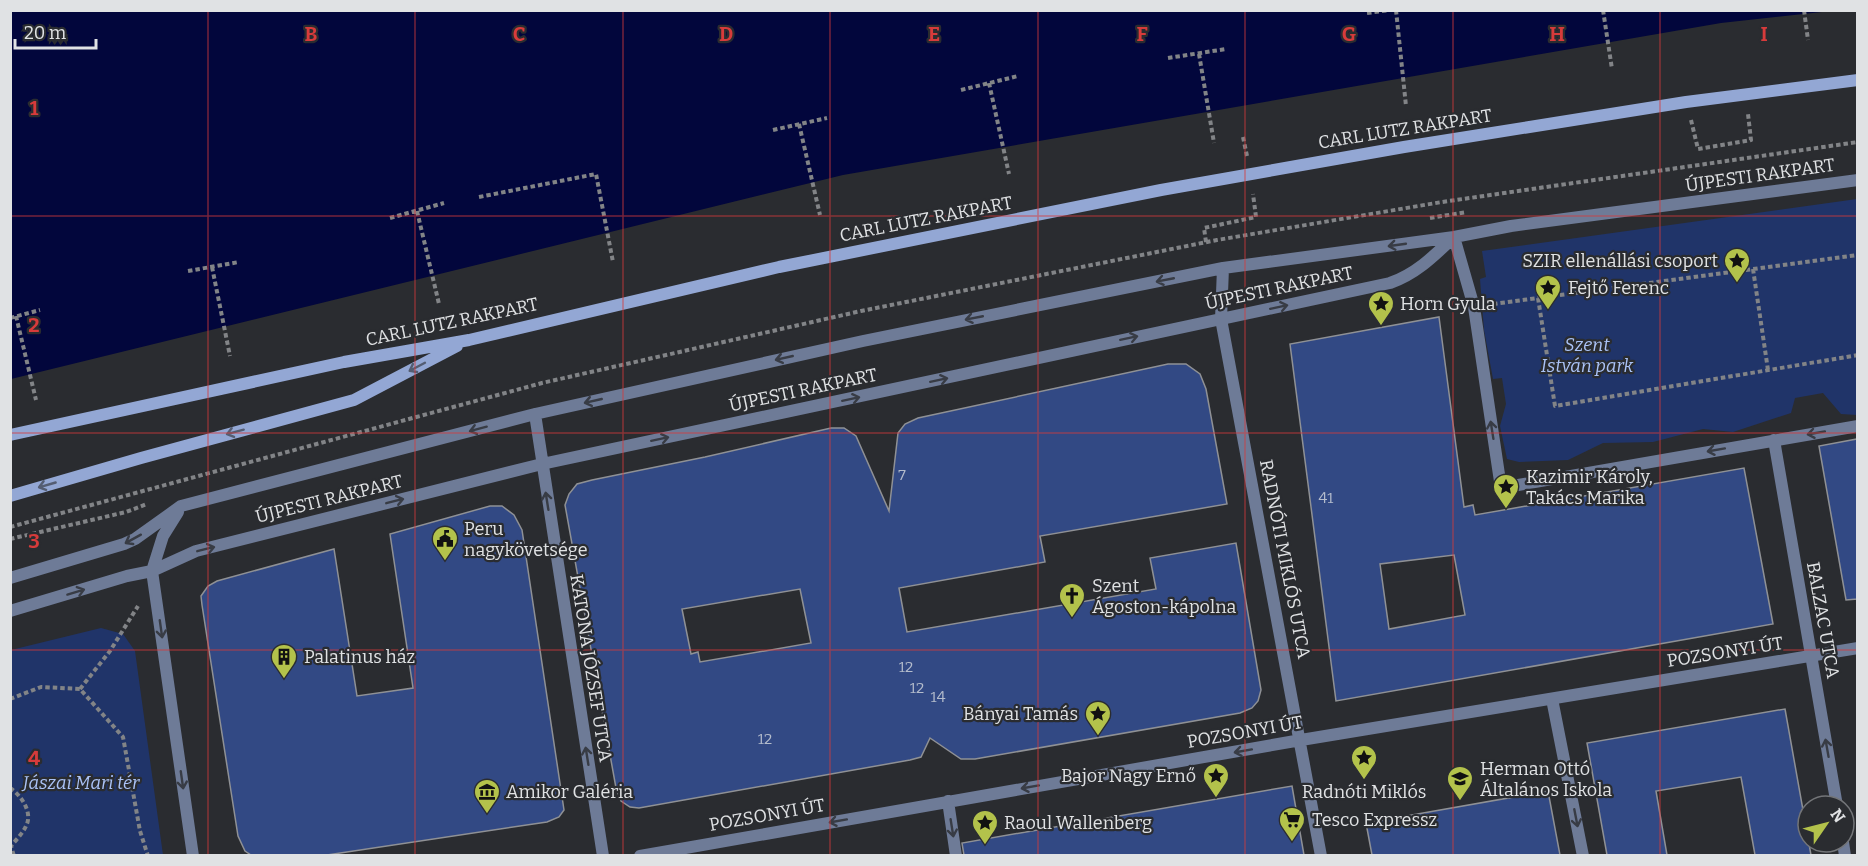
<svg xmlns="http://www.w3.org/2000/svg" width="1868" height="866" viewBox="0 0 1868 866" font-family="Bitter,serif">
	<rect width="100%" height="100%" fill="#2a2c30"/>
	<path fill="#203469" d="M1857 199V415L1841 414 1823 393 1795 398 1791 413 1733 432 1703 429 1653 442 1603 443 1568 460 1519 462 1507 459 1500 426 1506 404 1502 378 1493 379 1484 330 1480 279 1486 277 1482 251Z
		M101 628 123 634 135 651 163 855H11V650Z"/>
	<path fill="#02063c" d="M10 11 11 10 1831 11 1721 23 843 175 11 379Z"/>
	<path fill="#324984" stroke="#8f9195" stroke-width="1.5" fill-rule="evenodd" d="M1439 317 1464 507 1473 505 1475 515 1744 468 1773 624 1336 701 1290 344ZM1454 555 1465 615 1389 629 1380 564Z
		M1168 364H1186L1200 374 1206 389 1227 504 1040 536 1045 562 899 588 907 632 1156 589 1150 558 1236 543 1261 690 1258 701 1252 708 1240 713 975 759H961L930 738 921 757 910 760 639 808 630 807 621 801 616 788 565 505 569 494 577 484 592 480 705 457 831 428H844L856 436 889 511 898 433 905 424 918 418ZM800 589 811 643 700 662 698 652 691 654 682 609Z
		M1857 439V599L1846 600 1819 446Z
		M490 506H502L514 515 522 530 564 810 559 817 547 822 327 855H251L245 851 238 836 230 785 202 605 201 596 208 586 217 581 334 549 357 696 413 688 390 534Z
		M1785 709 1811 855H1755L1741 777 1656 791 1667 855H1607L1587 743Z
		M1292 786 1304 855H964L962 843Z
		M1548 791 1560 855H1372L1366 823Z"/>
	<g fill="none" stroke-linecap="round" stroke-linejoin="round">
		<path stroke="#828487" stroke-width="4" stroke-dasharray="4.5 3" stroke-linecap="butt" d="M1396 10 1406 106
			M1603 10 1612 69
			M1804 10 1808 40
			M1367 13 1390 10
			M1199 54 1214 143
			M1168 58 1226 49
			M989 83 1009 174
			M961 90 1018 76
			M1691 120 1698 149 1751 140 1748 114
			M799 124 820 215
			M773 130 827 118
			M1243 137 1247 156
			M1712 177 1744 173
			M479 197 596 174 613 262
			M417 211 439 304
			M390 218 444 203
			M1430 218 1467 212
			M1206 242 1204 228 1256 217 1253 194
			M212 267 230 356
			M1753 269 1768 370
			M188 271 239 262
			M1538 298 1555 406 1858 355
			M1493 304 1858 255
			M16 316 36 400
			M10 318 40 310
			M10 527 542 383 861 311 1217 240 1442 202 1858 142
			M10 539 126 512 147 504
			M80 689 110 651 138 606
			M10 699 41 687 80 689 123 737 140 831 148 856
			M10 788C22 796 33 813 26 826 23 833 16 840 11 846L14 856"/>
		<path stroke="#6e7b97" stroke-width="12" d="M1454 237 1474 307 1501 488 1858 426
			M1223 268 1221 319 1321 856
			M535 414 603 856
			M1774 440 1837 806
			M178 512 163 536 152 571 193 856
			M10 578 124 544 135 539 181 506 535 414 863 341 1223 268 1454 237 1511 226 1858 180
			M10 611 127 576 152 571 196 551 542 464 1390 283C1416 274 1434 256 1454 237
			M1552 699 1583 856
			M948 801 956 856
			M1843 842 1845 856
			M640 856 1301 740 1858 648"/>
		<path stroke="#93a7d4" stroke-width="12" d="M10 435 344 362 469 340 779 267 1161 190 1404 147 1686 102 1858 80
			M10 496 141 458 354 400 457 346"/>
	</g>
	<defs><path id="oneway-shaft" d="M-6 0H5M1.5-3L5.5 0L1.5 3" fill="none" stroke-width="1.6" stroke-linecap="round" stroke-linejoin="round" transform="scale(1.5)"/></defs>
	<g stroke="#383c45">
		<use href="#oneway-shaft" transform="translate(1397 245) rotate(172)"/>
		<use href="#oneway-shaft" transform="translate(1165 280) rotate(169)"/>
		<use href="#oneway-shaft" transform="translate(1279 307) rotate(-12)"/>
		<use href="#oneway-shaft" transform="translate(974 318) rotate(169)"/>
		<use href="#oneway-shaft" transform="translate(1129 338) rotate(-12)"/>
		<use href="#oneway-shaft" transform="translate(784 358) rotate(167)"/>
		<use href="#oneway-shaft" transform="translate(939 380) rotate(-12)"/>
		<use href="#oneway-shaft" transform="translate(851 399) rotate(-12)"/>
		<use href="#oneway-shaft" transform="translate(593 401) rotate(167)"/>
		<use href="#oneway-shaft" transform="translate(478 429) rotate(165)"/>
		<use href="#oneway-shaft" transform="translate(1492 430) rotate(-99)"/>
		<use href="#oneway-shaft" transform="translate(1816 433) rotate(170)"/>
		<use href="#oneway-shaft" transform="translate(660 439) rotate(-12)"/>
		<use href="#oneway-shaft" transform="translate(1716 450) rotate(170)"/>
		<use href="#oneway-shaft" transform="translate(395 501) rotate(-14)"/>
		<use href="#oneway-shaft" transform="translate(547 501) rotate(-99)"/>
		<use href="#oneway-shaft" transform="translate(133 539) rotate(151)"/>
		<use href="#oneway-shaft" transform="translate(206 549) rotate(-14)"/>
		<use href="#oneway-shaft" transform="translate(76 592) rotate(-17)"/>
		<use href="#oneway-shaft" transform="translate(161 629) rotate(82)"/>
		<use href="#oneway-shaft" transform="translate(1827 748) rotate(-100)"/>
		<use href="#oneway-shaft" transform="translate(1243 751) rotate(170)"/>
		<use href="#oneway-shaft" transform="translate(587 756) rotate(-99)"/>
		<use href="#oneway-shaft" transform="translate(182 780) rotate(82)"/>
		<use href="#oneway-shaft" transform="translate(1030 787) rotate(170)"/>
		<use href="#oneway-shaft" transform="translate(1576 818) rotate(79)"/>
		<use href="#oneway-shaft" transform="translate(838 821) rotate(170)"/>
		<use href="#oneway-shaft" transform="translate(952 828) rotate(81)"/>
	</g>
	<g stroke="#545d72">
		<use href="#oneway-shaft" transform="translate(417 367) rotate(152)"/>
		<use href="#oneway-shaft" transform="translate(235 432) rotate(165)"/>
		<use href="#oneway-shaft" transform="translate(47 485) rotate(164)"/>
	</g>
	<path fill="none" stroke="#d73b3b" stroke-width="1.5" stroke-opacity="0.55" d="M208 10V856M415 10V856M623 10V856M830 10V856M1038 10V856M1245 10V856M1453 10V856M1660 10V856M10 216H1858M10 433H1858M10 650H1858"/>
	<defs>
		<symbol id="sight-pin" viewBox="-11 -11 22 30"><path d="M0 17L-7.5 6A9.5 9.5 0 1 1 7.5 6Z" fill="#b3c24b" stroke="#2a2c30"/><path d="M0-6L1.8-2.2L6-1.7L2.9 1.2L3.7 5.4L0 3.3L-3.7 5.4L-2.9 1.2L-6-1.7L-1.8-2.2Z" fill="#111"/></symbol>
		<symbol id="civic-pin" viewBox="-11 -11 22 30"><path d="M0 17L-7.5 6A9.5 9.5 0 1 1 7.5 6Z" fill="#b3c24b" stroke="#2a2c30"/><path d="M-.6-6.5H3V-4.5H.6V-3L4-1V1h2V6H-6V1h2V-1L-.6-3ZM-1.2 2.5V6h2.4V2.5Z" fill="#111"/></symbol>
		<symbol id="church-pin" viewBox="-11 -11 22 30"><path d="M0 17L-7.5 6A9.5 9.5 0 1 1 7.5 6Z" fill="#b3c24b" stroke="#2a2c30"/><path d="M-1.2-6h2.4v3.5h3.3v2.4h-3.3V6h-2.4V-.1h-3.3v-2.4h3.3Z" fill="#111"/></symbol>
		<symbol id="building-pin" viewBox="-11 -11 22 30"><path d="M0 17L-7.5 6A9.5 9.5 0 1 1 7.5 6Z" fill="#b3c24b" stroke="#2a2c30"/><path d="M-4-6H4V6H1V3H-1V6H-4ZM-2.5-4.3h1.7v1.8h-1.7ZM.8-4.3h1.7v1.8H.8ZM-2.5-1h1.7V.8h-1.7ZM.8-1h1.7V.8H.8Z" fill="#111"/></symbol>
		<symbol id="school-pin" viewBox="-11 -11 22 30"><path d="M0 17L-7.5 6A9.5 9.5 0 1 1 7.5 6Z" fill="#b3c24b" stroke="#2a2c30"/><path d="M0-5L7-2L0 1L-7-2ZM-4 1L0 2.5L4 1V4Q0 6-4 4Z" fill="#111"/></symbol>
		<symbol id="museum-pin" viewBox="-11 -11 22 30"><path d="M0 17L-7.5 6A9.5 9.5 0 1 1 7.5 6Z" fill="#b3c24b" stroke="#2a2c30"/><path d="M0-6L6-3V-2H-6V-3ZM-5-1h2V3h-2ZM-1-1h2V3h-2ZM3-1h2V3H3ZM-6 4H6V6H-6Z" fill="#111"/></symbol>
		<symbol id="supermarket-pin" viewBox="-11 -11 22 30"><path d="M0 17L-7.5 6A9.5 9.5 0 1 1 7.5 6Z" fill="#b3c24b" stroke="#2a2c30"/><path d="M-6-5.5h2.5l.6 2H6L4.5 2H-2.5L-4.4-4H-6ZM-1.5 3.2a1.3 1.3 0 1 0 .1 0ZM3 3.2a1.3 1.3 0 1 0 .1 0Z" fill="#111"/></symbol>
	</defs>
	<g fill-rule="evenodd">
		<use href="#sight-pin" x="1722" y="246" width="30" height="40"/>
		<use href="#sight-pin" x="1533" y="273" width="30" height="40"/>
		<use href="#sight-pin" x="1366" y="289" width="30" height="40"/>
		<use href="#sight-pin" x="1491" y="472" width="30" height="40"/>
		<use href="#civic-pin" x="430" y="524" width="30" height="40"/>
		<use href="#church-pin" x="1057" y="581" width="30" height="40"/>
		<use href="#building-pin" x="269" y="642" width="30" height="40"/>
		<use href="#sight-pin" x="1083" y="699" width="30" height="40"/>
		<use href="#sight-pin" x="1349" y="743" width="30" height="40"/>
		<use href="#sight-pin" x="1201" y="761" width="30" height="40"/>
		<use href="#school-pin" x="1445" y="764" width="30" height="40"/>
		<use href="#museum-pin" x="472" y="777" width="30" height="40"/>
		<use href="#supermarket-pin" x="1277" y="805" width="30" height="40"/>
		<use href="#sight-pin" x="970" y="808" width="30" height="40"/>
	</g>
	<g text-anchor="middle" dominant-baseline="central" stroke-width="4.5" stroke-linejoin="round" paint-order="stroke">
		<g font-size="15" fill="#b4bccc">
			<text x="902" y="475">7</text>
			<text x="1326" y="498">41</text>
			<text x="906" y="667">12</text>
			<text x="917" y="688">12</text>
			<text x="938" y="697">14</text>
			<text x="765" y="739">12</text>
		</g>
		<g font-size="18" fill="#e0e2e4" stroke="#2a2c30">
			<text transform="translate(1405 129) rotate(-9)">CARL LUTZ RAKPART</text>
			<text transform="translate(1760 175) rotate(-8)">ÚJPESTI RAKPART</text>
			<text transform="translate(926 219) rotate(-11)">CARL LUTZ RAKPART</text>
			<text transform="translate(1279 288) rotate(-12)">ÚJPESTI RAKPART</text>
			<text transform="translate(452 322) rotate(-12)">CARL LUTZ RAKPART</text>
			<text transform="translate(803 390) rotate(-12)">ÚJPESTI RAKPART</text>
			<text transform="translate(329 499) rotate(-14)">ÚJPESTI RAKPART</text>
			<text transform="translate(1285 559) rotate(79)">RADNÓTI MIKLÓS UTCA</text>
			<text transform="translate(1823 620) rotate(80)">BALZAC UTCA</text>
			<text transform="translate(1725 652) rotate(-9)">POZSONYI ÚT</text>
			<text transform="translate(591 668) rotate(81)">KATONA JÓZSEF UTCA</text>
			<text transform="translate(1245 732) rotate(-10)">POZSONYI ÚT</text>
			<text transform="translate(767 815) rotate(-10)">POZSONYI ÚT</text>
		</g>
		<g font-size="18" fill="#e0e2e4" stroke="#2a2c30" text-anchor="start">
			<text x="1718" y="261" text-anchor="end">SZIR ellenállási csoport</text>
			<text x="1568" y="288">Fejtő Ferenc</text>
			<text x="1400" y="304">Horn Gyula</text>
			<text x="1526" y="477">Kazimir Károly,<tspan x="1526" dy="21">Takács Marika</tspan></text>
			<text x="464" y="529">Peru<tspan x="464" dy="21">nagykövetsége</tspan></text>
			<text x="1092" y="586">Szent<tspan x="1092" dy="21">Ágoston-kápolna</tspan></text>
			<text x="304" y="657">Palatinus ház</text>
			<text x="1078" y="714" text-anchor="end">Bányai Tamás</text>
			<text x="1480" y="769">Herman Ottó<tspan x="1480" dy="21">Általános Iskola</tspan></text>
			<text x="1196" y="776" text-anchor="end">Bajor Nagy Ernő</text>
			<text x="506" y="792">Amikor Galéria</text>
			<text x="1364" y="792" text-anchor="middle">Radnóti Miklós</text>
			<text x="1312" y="820">Tesco Expressz</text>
			<text x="1004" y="823">Raoul Wallenberg</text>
		</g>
		<g font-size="18" font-style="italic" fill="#abc3f7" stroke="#2a2c30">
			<text x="1587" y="345">Szent<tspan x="1587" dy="21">István park</tspan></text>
			<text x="81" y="783">Jászai Mari tér</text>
		</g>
	</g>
	<g font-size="20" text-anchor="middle" font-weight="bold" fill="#d73b3b" stroke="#2a2c30" stroke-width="4.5" stroke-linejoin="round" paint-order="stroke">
		<text x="311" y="41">B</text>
		<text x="519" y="41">C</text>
		<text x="726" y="41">D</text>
		<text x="934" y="41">E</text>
		<text x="1142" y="41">F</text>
		<text x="1349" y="41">G</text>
		<text x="1557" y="41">H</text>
		<text x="1764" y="41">I</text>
		<text x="34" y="115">1</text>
		<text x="34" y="332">2</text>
		<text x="34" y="548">3</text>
		<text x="34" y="765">4</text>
	</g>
	<rect width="1868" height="866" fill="none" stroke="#e0e2e4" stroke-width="24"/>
	<g transform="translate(1826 824) rotate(55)"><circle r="28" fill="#2a2c30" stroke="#737578" stroke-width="1.5"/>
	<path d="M0-4.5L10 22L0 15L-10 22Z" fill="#b3c24b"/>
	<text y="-9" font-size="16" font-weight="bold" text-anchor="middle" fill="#e0e2e4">N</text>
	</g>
	<path d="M15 39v9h81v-9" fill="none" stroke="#e0e2e4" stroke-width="3"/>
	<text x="24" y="39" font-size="18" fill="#e0e2e4" stroke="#2a2c30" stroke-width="4.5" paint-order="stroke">20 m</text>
</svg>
